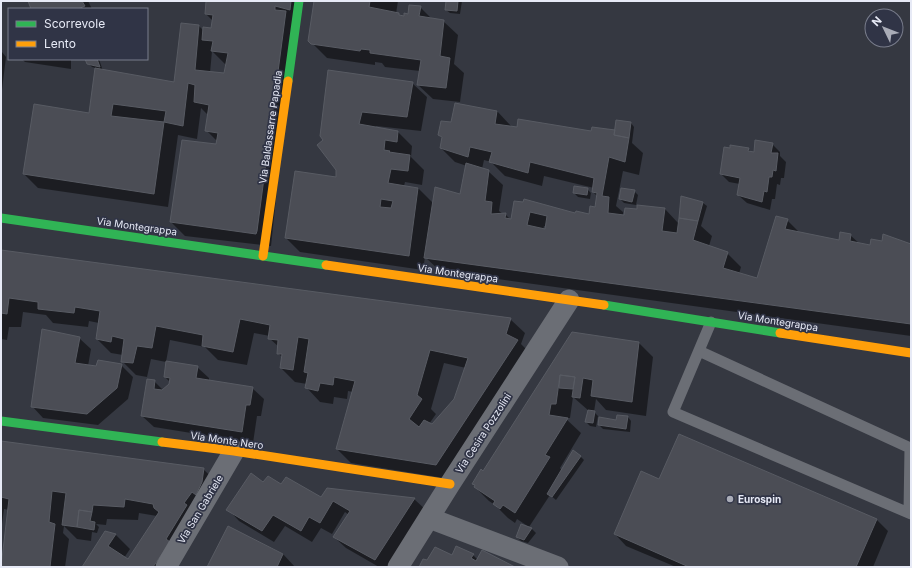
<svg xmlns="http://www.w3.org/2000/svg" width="912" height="568" viewBox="0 0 912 568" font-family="Inter,sans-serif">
	<rect width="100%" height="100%" fill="#353841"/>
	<path fill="#0007" fill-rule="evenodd" d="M29 1H88L92 9H32Z
		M203 1H297L271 246 185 236 171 222 216 146 217 141 206 130 208 115 201 108 197 139 178 135 168 207 38 188 24 174 90 114 96 68 92 67 88 63 87 59H99L103 71 175 83 182 24 199 26 204 31 212 29 213 21 206 14 207 3ZM212 51 226 65 224 74 210 73Z
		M315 1H398L396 14 401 17H405L420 7 432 19 443 21 458 35 454 64 464 73 460 102 433 99 418 85 420 71 385 67 382 63 375 62V65L327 58 309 40Z
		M447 1H462L460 14 450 13 446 10Z
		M1 44 2 46V52L6 57 1 98Z
		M22 59H71V69L25 62Z
		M412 83 427 97 421 131 376 126 375 128 398 132 412 146 411 157 424 170 422 185 405 182 404 186 418 188 434 204 461 195 467 166 455 162 441 148 443 139 439 135 452 123 497 111 511 126V127L592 133 614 131 631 123 634 127 632 143 643 153 639 175 623 171 616 206 623 212V216L665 209 679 224 703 203 707 206 701 226 712 236 709 246 727 253 741 267 739 274 758 279 787 220 800 233 840 241 850 235 860 244 870 246 911 245V336L440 271 425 257 423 270 300 252 286 238 336 179 337 170 324 140 321 135ZM484 160 491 162 505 176 542 186 544 176 594 188 593 192 597 196 596 208 590 215 576 214 515 202 512 220H511L505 214H503L499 211 503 185 488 171 482 169ZM544 226H546L545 230H543Z
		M772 144 780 152V156L786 162 784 178H781L780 185 777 184 775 199H772L770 210 747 203 738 195 740 184 729 182 721 174 748 149 752 153H755Z
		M587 189 591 193 590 199 578 197 574 193Z
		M634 191 638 195 636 205 624 203 620 199Z
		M1 251 510 319 525 333 521 344 532 355 450 479 351 463 337 449 353 392 348 391 347 399 334 397 333 404 320 402 306 387 307 384 295 382 281 368 282 357 278 353 279 347 269 338 270 336 254 333 247 365 218 360 205 347 170 340 166 362 151 359 147 377 136 375 122 361 123 355 111 353 97 339 99 323 89 321 88 327 53 323 46 315 23 312 21 327H9L7 340 1 339ZM444 363 466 368 455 399 432 425 429 424 436 414 431 409Z
		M573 333 639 343 653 357 646 416 606 410 596 399 594 412 598 416 596 427 590 426 586 422 589 411 573 397 570 418H565L581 433 560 468 562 471 580 456 584 460 556 500 550 495 529 527 517 519 515 523 508 518 495 505 489 501 475 487 476 486 473 483 484 472Z
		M79 338 91 349 88 366 97 368 121 365 133 377 128 399 98 425 43 418 32 406Z
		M197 367 209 378V381L252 388 264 399 261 416H257L253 443 154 427 142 416 154 381 163 390 170 384V382L165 377Z
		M628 417 631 421 630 432 603 429 599 425Z
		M680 435 877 520 888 531 873 567H676L626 546 615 534 660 480Z
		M1 442 203 469 218 483 177 567H84L105 533 116 535 130 549 124 558 128 560 157 516 139 513 138 520 107 519 106 525 96 524 99 527 97 533 92 532 91 541 77 539 64 526 63 533 69 539 65 567H2L9 510 4 509 2 524H1Z
		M263 484 282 486 322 498 328 489 414 499 426 510 389 567H379L346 548 334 537 349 515 345 512 332 534 321 528 312 542 285 526 274 542 239 521 228 509Z
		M521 525 532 529 536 533 528 543 521 541 517 537Z
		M229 528 283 554 295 567H208Z
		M473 555 478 560 513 567H420L428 562Z"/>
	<path fill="#4b4d55" stroke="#585b63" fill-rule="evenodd" d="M28 1H82L85 6 78 9H31Z
		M206 1H291L290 10 275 6V10L286 11 257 231 256 234 170 222 182 140 216 144 218 133 205 131 209 105 194 102 195 85 188 83 183 126 164 122 154 194 23 174 34 104 89 113 95 68 174 82 181 23 199 25 195 70 224 73 228 53 211 51 213 41 202 40 203 27 211 28 213 15 205 14ZM113 104 166 111 164 122 111 116Z
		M314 1H370L369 7 399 13V15L404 16V13L408 14 409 5 421 6 419 16 444 20 440 56 450 58 446 88 417 85 421 60 370 53V50L361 49 360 51 311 44 308 41Z
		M446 1H458L457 11 445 10Z
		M85 59H97L100 67 87 64Z
		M328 70 413 82 407 117 362 112 359 124 398 131 397 142 385 140 384 150 390 151 389 152 410 155 408 171 391 169 388 183 418 188 409 256 285 238 295 171 336 177V170L317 145 323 140 320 136ZM381 199 393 201 391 208 380 207Z
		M455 103 497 111 495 124 517 127 518 119 591 131 592 127 615 130 614 135 629 138 625 162 609 157 602 196 609 197 608 213 624 215 625 208 637 209V205L665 208 662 231 677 233 679 218 698 221 693 240 728 252 723 268 757 278 776 216 788 219 785 229 839 240 840 232 851 234 850 241 870 245 871 239 882 241 883 234 911 244V324L424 258 435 187 460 194 466 163 489 170 485 201 492 202 491 214 506 213 505 218 511 219 514 201 523 202 524 199 575 213 576 211 589 214 590 206 595 207 597 193 592 192 594 178 530 162 528 173 489 162 492 152 470 147 468 157 440 148 442 137 438 135 441 121 451 122ZM530 212 547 216 545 229 527 225Z
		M616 120 631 122 629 138 614 135Z
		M755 140 773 143 771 153H778L776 171 773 170 772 177H769L767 192 764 191 762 202 737 195 740 178 720 174 724 147 730 148V145L749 148 748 151 754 152Z
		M574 186 588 188 587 195 573 193Z
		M621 188 635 190 632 202 619 199Z
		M681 196 703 202 698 221 679 218Z
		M1 250 511 318 506 334 518 340 436 465 336 449 355 381 334 377 333 385 320 383 318 391 305 388 308 373 304 372 309 339 298 337 293 370 280 368 282 354H277L278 340 268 339 270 325 240 319 233 352 202 346 203 335 156 326 152 348 137 346 133 363 121 362 124 339 112 336 111 342 96 339 100 311 75 307 74 313 38 309V302L9 298 7 314 1 313ZM430 350 468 358 454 399 432 424 424 420 419 427 409 419 422 399 417 395Z
		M42 329 80 337 75 363 96 366 98 360 122 364 117 388 87 414 31 407Z
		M572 332 639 342 632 402 591 396 593 380 583 378 580 398 572 397 575 377 560 375 556 404H551L549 415 568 418 545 455 550 457 515 513 503 505 500 509 493 504 495 501 474 487 475 485 472 484 481 469 483 471Z
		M166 361 198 366 196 378 253 387 250 405H246L242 432 141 416 147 379 155 380 154 389 162 390 169 384 170 378 164 377Z
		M560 375 575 377 573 389 559 388Z
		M588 410 595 411 593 423 585 422Z
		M617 415 628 416 626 429 598 425 599 417 616 420Z
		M679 434 877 519 856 567H689L614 534 641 471 659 479Z
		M1 441 204 468 202 482 196 495 192 492 184 503 187 505 166 539 170 542 153 567H82L105 531 116 534 108 546 128 559 159 512 154 508 153 504 125 499 124 507 93 505 92 512 79 510 77 527 62 525 66 493 52 491 49 522 55 524 50 567H1L9 499 1 497Z
		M573 450 581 456 552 497 547 494Z
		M251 473 263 482 268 476 281 484 286 477 321 497 327 488 415 498 375 560 333 537 350 511 333 501 320 523 309 517 301 531 273 515 262 531 226 510Z
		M79 510 92 512 90 521 95 522 94 530 77 527Z
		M521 524 532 528 524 540 516 537Z
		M228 526 283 554 277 567H207Z
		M456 546 474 554 471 558 476 561 482 550 515 567H419L423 559 427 560 435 547 452 555Z"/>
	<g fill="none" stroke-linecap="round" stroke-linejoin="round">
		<path stroke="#6b6e75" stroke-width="11" d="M711 322 673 412 911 514
			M699 351 910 448 909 513"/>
		<path stroke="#6b6e75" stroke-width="21" d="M429 518 558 567
			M166 567 234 451
			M398 567 450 484 569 300"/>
		<path stroke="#30b455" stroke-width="9" d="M288 81 299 1
			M1 218 326 265
			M604 305 780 333
			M1 421 162 442"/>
		<path stroke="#ff9f0a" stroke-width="9" d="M263 256 288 81
			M326 265 604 305
			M780 333 911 353
			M162 442 234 451 450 484"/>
	</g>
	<circle fill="#a9acb7" stroke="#303446" stroke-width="1.5" cx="730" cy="499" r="4"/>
	<g text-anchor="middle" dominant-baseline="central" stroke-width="3.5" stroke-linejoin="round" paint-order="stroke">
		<g font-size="10" fill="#e7eaf6" stroke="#303446">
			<text transform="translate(270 127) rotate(-82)">Via Baldassarre Papadia</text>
			<text transform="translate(137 226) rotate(8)">Via Montegrappa</text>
			<text transform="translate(458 273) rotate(8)">Via Montegrappa</text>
			<text transform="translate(778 321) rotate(9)">Via Montegrappa</text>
			<text transform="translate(483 433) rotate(-57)">Via Cesira Pozzolini</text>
			<text transform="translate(227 440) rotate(8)">Via Monte Nero</text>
			<text transform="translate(200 509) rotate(-59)">Via San Gabriele</text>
		</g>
		<g font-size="10" font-weight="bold" fill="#e7eaf6" stroke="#303446" text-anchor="start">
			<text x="738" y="499">Eurospin</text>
		</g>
	</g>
	<rect width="912" height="568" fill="none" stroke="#e7eaf6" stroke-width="4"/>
	<rect x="8" y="8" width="140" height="52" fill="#303446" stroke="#797d8c"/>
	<rect x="16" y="21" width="20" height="6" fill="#30b455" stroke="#797d8c"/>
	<text x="44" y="28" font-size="12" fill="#e7eaf6">Scorrevole</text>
	<rect x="16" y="41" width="20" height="6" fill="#ff9f0a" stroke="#797d8c"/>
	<text x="44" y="48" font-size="12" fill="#e7eaf6">Lento</text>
	<g transform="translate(884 28) rotate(313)"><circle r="19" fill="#303446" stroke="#797d8c"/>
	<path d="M0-3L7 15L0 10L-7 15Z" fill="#a9acb7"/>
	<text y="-6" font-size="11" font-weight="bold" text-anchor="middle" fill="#e7eaf6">N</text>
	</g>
</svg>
